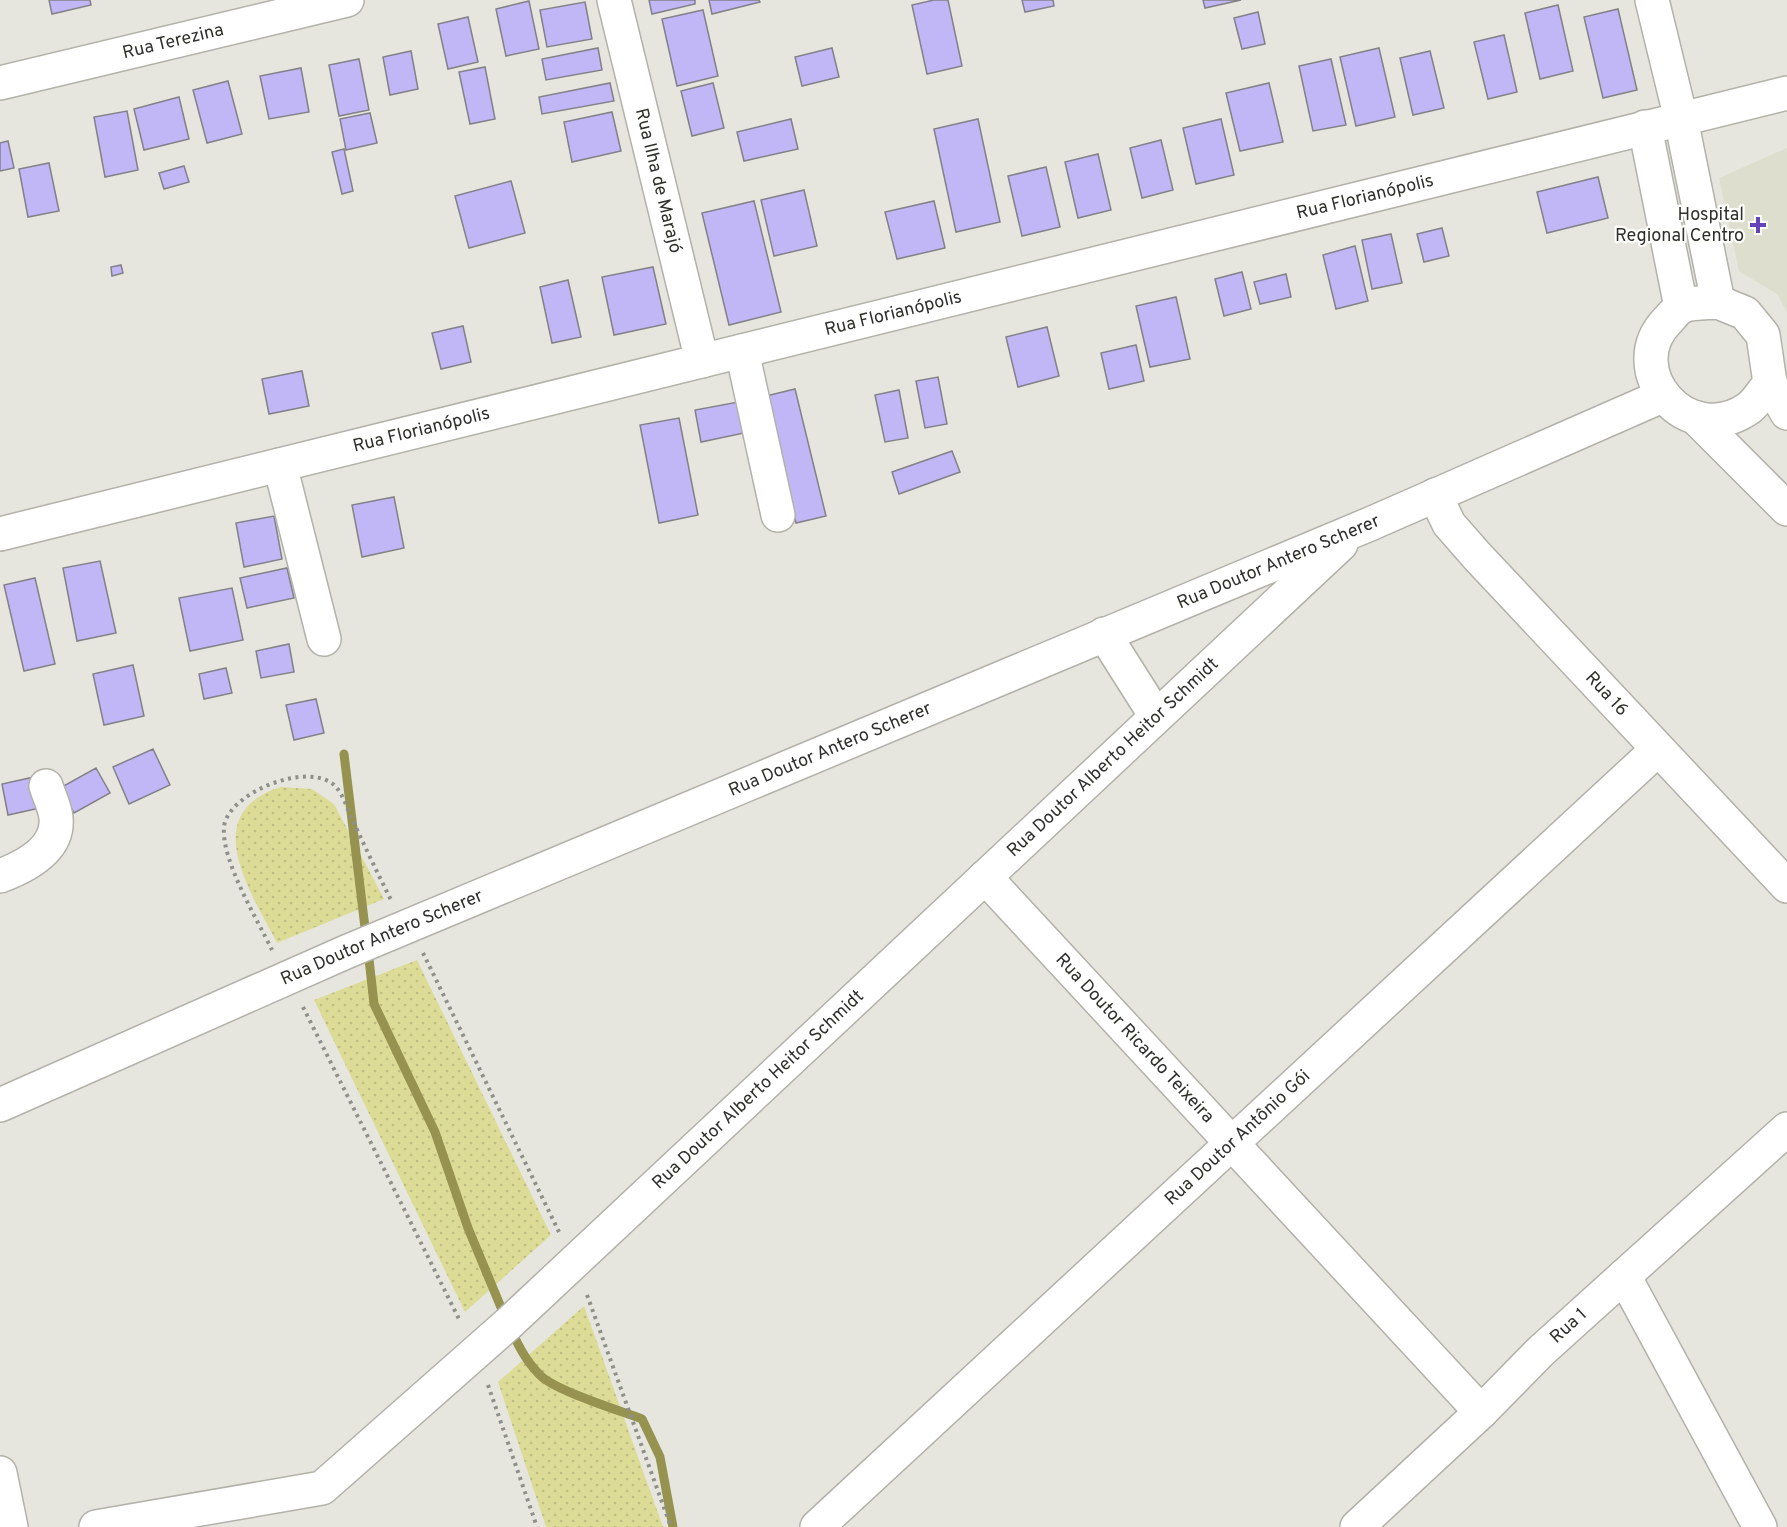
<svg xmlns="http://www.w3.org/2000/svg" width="1787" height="1527" viewBox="0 0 1787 1527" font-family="Overpass,sans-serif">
	<defs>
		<pattern id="green-dots" width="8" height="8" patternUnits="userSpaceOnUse" patternTransform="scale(1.5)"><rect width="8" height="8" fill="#dddc97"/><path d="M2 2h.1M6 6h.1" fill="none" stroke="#bebd82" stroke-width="1.8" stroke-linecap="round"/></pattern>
	</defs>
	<rect width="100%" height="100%" fill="#e6e6de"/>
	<path fill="#dedece" d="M1787 148V312L1777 294 1739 271 1719 178Z"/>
	<path fill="url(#green-dots)" d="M281 787 312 789 334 804 384 899 277 943C252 894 196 813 281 787Z
		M417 960 551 1235 465 1312 314 1000Z
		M584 1306 663 1527H546L498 1382Z"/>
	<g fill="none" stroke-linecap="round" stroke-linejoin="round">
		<path stroke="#95934f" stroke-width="9" d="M344 754 366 936
			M368 950 374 1004 435 1132 468 1228 505 1317
			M511 1329C518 1346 528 1364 542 1377 560 1392 618 1410 642 1419L660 1457 673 1527"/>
	</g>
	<path fill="#c1b7f7" stroke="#828188" stroke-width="1.5" d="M49 0H90L91 5 52 14Z
		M649 0H695V4L652 14Z
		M709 0H759L760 2 712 14Z
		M934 0H948L962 66 927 74 912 5Z
		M1022 0H1053L1054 6 1025 12Z
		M1203 0H1241L1205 8Z
		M529 1 539 49 506 56 496 9Z
		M585 2 592 39 547 47 540 10Z
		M1558 5 1573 71 1540 79 1525 13Z
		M1618 9 1637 90 1603 98 1584 17Z
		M703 10 718 76 677 86 662 19Z
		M1258 12 1265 44 1242 49 1234 18Z
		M468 17 478 62 448 69 438 24Z
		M1504 35 1517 92 1488 99 1474 42Z
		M598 48 602 70 546 80 542 59Z
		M832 48 839 77 802 86 795 57Z
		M1379 48 1395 117 1356 126 1340 57Z
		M411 51 418 89 390 95 383 57Z
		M1430 51 1444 108 1413 115 1400 58Z
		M359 59 369 110 339 116 329 65Z
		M1331 59 1346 125 1313 131 1299 66Z
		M485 67 495 119 470 124 459 72Z
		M301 68 309 112 269 119 260 76Z
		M228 81 242 134 207 143 193 90Z
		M610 83 614 101 542 114 539 97Z
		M713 83 724 128 692 136 681 91Z
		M1269 83 1283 142 1240 151 1226 93Z
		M179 97 189 139 144 150 134 109Z
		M127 111 138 170 105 177 94 117Z
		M612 112 621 151 572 162 564 122Z
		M370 113 377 143 346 150 340 119Z
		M791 119 798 149 744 161 737 132Z
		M978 119 1000 222 956 232 934 129Z
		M1221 119 1234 175 1196 184 1183 128Z
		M1161 140 1173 190 1142 198 1130 148Z
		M8 141 14 168 0 171V143Z
		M344 149 353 191 342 194 332 152Z
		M1098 154 1111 210 1078 218 1065 162Z
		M49 163 59 211 28 217 19 169Z
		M184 166 189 182 164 189 159 173Z
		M1046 167 1060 227 1022 236 1008 176Z
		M1598 177 1608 218 1547 233 1537 192Z
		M511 181 525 233 469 248 455 196Z
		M804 190 817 246 774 256 761 200Z
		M754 201 781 312 729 325 702 213Z
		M934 201 945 248 897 259 885 212Z
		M1442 228 1449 256 1424 262 1417 234Z
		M1391 234 1402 283 1372 289 1362 240Z
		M1355 246 1368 301 1336 309 1323 255Z
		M121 265 123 273 112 276 111 267Z
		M653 267 666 324 614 335 602 277Z
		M1242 272 1251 309 1224 316 1215 279Z
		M1286 274 1291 297 1260 304 1254 282Z
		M568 280 581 337 552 343 540 287Z
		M1176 297 1190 359 1150 367 1136 306Z
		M463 326 471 362 441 369 432 333Z
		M1047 327 1059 376 1018 387 1006 337Z
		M1136 345 1144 381 1109 389 1101 353Z
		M302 371 309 406 269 414 262 379Z
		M938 377 947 424 925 428 916 381Z
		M795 389 826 516 796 523 766 396Z
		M899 390 908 438 885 442 875 395Z
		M738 402 744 433 701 442 695 410Z
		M679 418 698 515 659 523 640 425Z
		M952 451 960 472 899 494 892 472Z
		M394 497 404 548 362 557 352 505Z
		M274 516 282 559 244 567 236 523Z
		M100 561 116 633 77 641 63 568Z
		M287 568 294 598 247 608 240 578Z
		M35 578 55 664 24 671 4 585Z
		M232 588 243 640 190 651 179 598Z
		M289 644 294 672 261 678 256 651Z
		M133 665 144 716 104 725 93 674Z
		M226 668 232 693 204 699 199 674Z
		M316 699 324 733 294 740 286 705Z
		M153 749 170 785 129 804 113 767Z
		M96 768 110 793 74 813 60 788Z
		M34 777 40 808 8 815 2 784Z"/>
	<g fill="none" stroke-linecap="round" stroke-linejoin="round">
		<defs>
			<g id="minor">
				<path id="s1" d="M614 0 702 361"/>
				<path d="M1652 0 1681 119 1718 302"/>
				<path id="s2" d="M0 83 347 0"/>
				<path d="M1645 127 1681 307"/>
				<path d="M1718 302 1745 313 1763 335 1770 383C1763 391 1757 402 1749 408 1688 451 1618 370 1668 320 1672 316 1677 309 1681 307 1690 302 1707 303 1718 302Z"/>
				<path d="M742 351 778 515"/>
				<path d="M1770 383 1787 413"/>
				<path d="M1696 418 1787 509"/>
				<path d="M280 465 324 639"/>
				<path id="s3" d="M1435 495 1449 524 1477 556 1787 886"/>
				<path id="s4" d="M0 534 1787 93"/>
				<path d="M1104 634 1156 716"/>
				<path d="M0 876C24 867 59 850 56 818 55 807 49 796 46 786"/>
				<path id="s5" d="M985 877 1481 1412"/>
				<path id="s6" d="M0 1105 346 952 1370 524 1662 396"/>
				<path d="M1624 1276 1760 1527"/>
				<path d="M0 1473 11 1527"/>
				<path id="s7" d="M96 1527 322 1488 508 1324 1341 544"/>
				<path id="s8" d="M817 1527 1658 749"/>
				<path id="s9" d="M1357 1527 1481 1412 1541 1351 1787 1129"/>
			</g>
		</defs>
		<use href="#minor" stroke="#b2b2aa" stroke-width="36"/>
		<path stroke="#90908a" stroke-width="4" stroke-dasharray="3 4.5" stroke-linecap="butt" d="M272 950C257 919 221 860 224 827 227 793 312 758 337 788 344 797 348 811 353 821 365 847 378 874 391 900
			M423 953 559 1232
			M303 1007 460 1321
			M587 1295 671 1527
			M488 1385 537 1527"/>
		<use href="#minor" stroke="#fff" stroke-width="33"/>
	</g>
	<path fill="#6543bb" stroke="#fffffe" stroke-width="2" d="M1755 216h6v6h6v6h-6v6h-6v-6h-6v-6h6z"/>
	<g text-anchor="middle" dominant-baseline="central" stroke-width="4.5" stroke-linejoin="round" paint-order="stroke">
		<g font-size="18" fill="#2f2f2c" stroke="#fffffe">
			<text stroke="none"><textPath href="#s2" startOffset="178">Rua Terezina</textPath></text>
			<text stroke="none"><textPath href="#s1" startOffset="186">Rua Ilha de Marajó</textPath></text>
			<text stroke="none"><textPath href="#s4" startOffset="1406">Rua Florianópolis</textPath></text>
			<text stroke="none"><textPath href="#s4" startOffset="920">Rua Florianópolis</textPath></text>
			<text stroke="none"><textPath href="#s4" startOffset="434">Rua Florianópolis</textPath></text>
			<text stroke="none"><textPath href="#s6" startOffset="1389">Rua Doutor Antero Scherer</textPath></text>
			<text stroke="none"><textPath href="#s3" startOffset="264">Rua 16</textPath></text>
			<text stroke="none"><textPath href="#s6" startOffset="903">Rua Doutor Antero Scherer</textPath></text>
			<text stroke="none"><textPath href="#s7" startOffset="1306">Rua Doutor Alberto Heitor Schmidt</textPath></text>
			<text stroke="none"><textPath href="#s6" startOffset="417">Rua Doutor Antero Scherer</textPath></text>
			<text stroke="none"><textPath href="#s5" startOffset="220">Rua Doutor Ricardo Teixeira</textPath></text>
			<text stroke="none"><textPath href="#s7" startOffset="820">Rua Doutor Alberto Heitor Schmidt</textPath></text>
			<text stroke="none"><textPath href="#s8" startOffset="573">Rua Doutor Antônio Gói</textPath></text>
			<text stroke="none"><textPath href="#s9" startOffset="292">Rua 1</textPath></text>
		</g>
		<g font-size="18" fill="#2f2f2c" stroke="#fffffe" text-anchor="end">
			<text x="1744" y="215">Hospital<tspan x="1744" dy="21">Regional Centro</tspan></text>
		</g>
	</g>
</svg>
